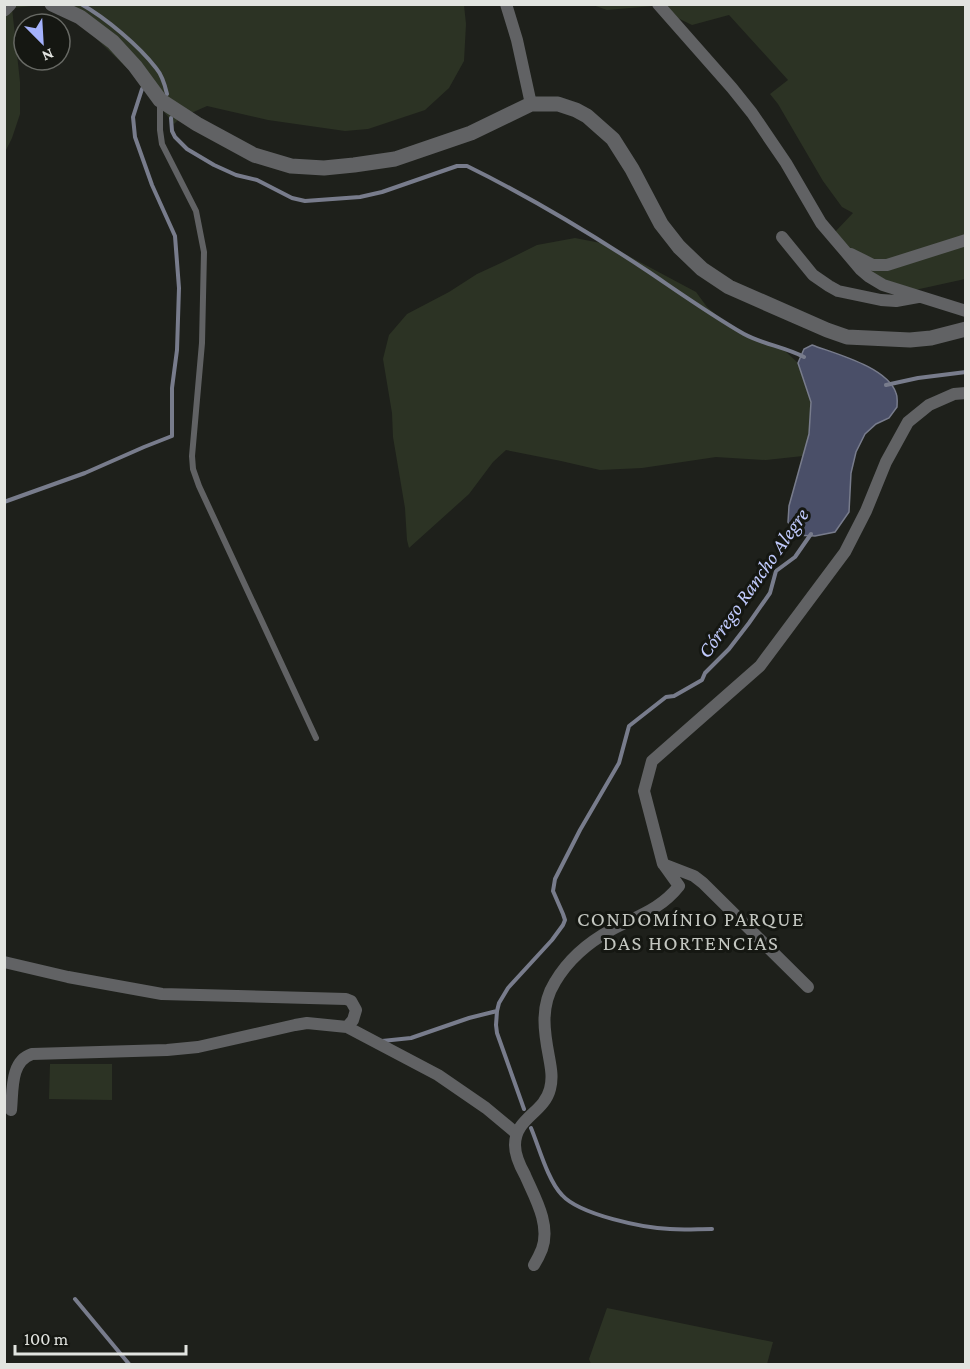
<svg xmlns="http://www.w3.org/2000/svg" width="970" height="1369" viewBox="0 0 970 1369" font-family="'Crimson Pro',serif">
	<rect width="100%" height="100%" fill="#1e201b"/>
	<path fill="#2c3324" d="M5 5H42L12 8 20 82V114L12 138 5 152Z
		M51 5H464L466 24 464 61 449 88 425 110 368 129 345 131 268 120 207 106 180 118 174 124 131 72 78 21Z
		M593 5H965V279L915 290 866 273 835 232 853 213 842 207 823 181 778 104 770 94 788 80 729 15 692 25 653 6 607 10Z
		M575 238 606 244 696 292 707 307 726 323 744 335 784 350 798 363 811 402 809 434 803 456 766 460 716 457 642 468 600 470 561 461 506 450 493 462 469 494 409 548 407 540 405 508 393 437 392 413 383 359 389 335 407 314 449 292 477 274 503 262 537 245Z
		M50 1064H112V1100L49 1099Z
		M607 1308 773 1342 767 1364H591L589 1359Z"/>
	<path fill="#4a4f68" stroke="#787c8c" stroke-width="1.5" d="M812 345C836 354 887 367 896 393 898 397 897 403 897 407L889 418 876 424 865 434 856 452 851 473 849 512 835 532 815 536 795 535 788 522 789 506 809 434 811 402 798 363 804 349Z"/>
	<g fill="none" stroke-linecap="round" stroke-linejoin="round">
		<path stroke="#787c8c" stroke-width="4" d="M81 4C106 18 139 46 156 68 162 75 165 85 167 94
			M171 118 172 131 175 137 187 149 214 165 236 175 257 180 292 198 305 201 360 197 382 192 457 166H467C530 197 590 233 649 272 680 293 711 315 744 334 762 344 785 347 804 357
			M886 385 918 378 966 372
			M4 502 85 473 144 447 172 436V388L177 350 179 288 175 236 152 185 135 137 133 117 142 89
			M382 1041 411 1038 469 1018 497 1011
			M524 1109 497 1033 496 1025 497 1011 499 1003 508 988 552 940 563 925 565 920 563 914 553 891 555 879 580 830 619 763 629 726 666 697 674 696 702 680 705 673 729 649 749 623 770 593 776 571 795 557 811 534
			M531 1128C539 1147 548 1181 562 1195 580 1215 644 1228 670 1229 684 1230 698 1229 712 1229
			M75 1299 129 1364"/>
		<path stroke="#616264" stroke-width="6" d="M160 101V130L162 144 196 211 204 252 202 343 192 456 193 469 199 486 316 738"/>
		<path stroke="#616264" stroke-width="12" d="M506 4 517 40 531 104
			M658 4 732 88 752 113 786 163 821 223 861 270 868 276 883 285 966 311
			M782 237 813 275 829 286 838 291 881 300 896 301 918 297
			M851 254 873 265H887L966 240
			M4 962 68 977 162 994 346 999 351 1001 356 1010 353 1020 347 1027
			M808 987 703 883 694 876 663 864 644 791 652 761 760 666 845 552 866 511 886 462 908 422 929 405 954 394 966 393
			M11 1110C13 1091 10 1061 32 1054L167 1050 198 1047 295 1025 307 1023 347 1027 438 1075 486 1108 516 1133
			M534 1265C537 1260 540 1254 542 1249 551 1224 534 1196 525 1175 520 1166 515 1155 515 1145 515 1118 544 1113 550 1089 553 1078 551 1068 549 1057 544 1031 540 1006 555 982 568 960 589 942 611 930 637 916 660 910 679 886L664 865"/>
		<path stroke="#616264" stroke-width="15" d="M52 4 80 17 113 42 135 66 160 100 197 124 254 155 291 166 324 168 354 165 395 159 471 133 531 104H558L576 110 587 116 613 139 632 169 661 224 679 247 702 269 729 287 827 330 847 337 910 340 931 338 966 329
			M4 9 9 4"/>
	</g>
	<g text-anchor="middle" dominant-baseline="central" stroke-width="6" stroke-linejoin="round" paint-order="stroke">
		<g font-size="21" font-style="italic" fill="#c0cafd" stroke="#151712">
			<text transform="translate(753 583) rotate(-55)">Córrego Rancho Alegre</text>
		</g>
		<g font-size="21" letter-spacing="1.5" fill="#c3c6c0" stroke="#151712">
			<text x="691" y="919">CONDOMÍNIO PARQUE<tspan x="691" dy="24">DAS HORTENCIAS</tspan></text>
		</g>
	</g>
	<rect width="970" height="1369" fill="none" stroke="#e2e4e0" stroke-width="12"/>
	<g transform="translate(42 42) rotate(156)"><circle r="28" fill="#151712" stroke="#676964" stroke-width="1.5"/>
	<path d="M0-4.5L10 22L0 15L-10 22Z" fill="#a4b2fc"/>
	<text y="-9" font-size="16" font-weight="bold" text-anchor="middle" fill="#e2e4e0">N</text>
	</g>
	<path d="M15 1345v9h171v-9" fill="none" stroke="#e2e4e0" stroke-width="3"/>
	<text x="24" y="1345" font-size="18" fill="#e2e4e0" stroke="#151712" stroke-width="4.5" paint-order="stroke">100 m</text>
</svg>
